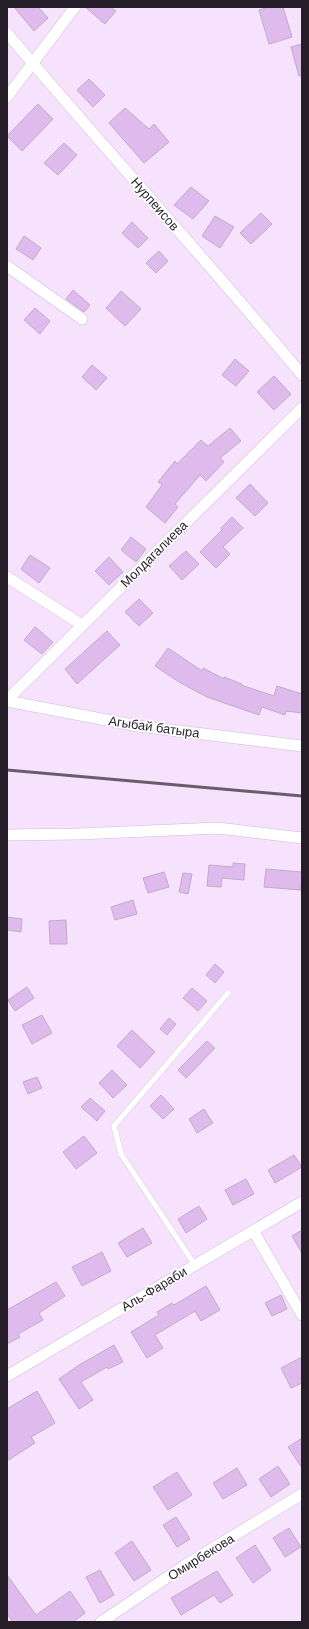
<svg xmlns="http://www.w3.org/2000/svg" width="309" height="1629" viewBox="0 0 309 1629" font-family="Arial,sans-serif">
	<rect width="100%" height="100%" fill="#f6e2fd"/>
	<path fill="#dfbbed" stroke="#bfacc6" d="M14 7H38L48 18 34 31Z
		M85 7H111L116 11 105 24Z
		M269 7H283L292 37 269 44 259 10Z
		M302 44V76H299L291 47Z
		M89 79 105 95 93 107 77 90Z
		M38 104 53 119 22 151 7 136Z
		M125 108 149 129 154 124 169 142 144 163 109 123Z
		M64 143 77 155 58 175 44 163Z
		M191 187 209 201 193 219 174 205Z
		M261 213 272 224 251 244 240 233Z
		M215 216 234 227 220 248 202 236Z
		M132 222 148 238 138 248 122 233Z
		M24 236 41 248 33 260 16 249Z
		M159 251 168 261 156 273 146 263Z
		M73 290 90 305 84 312 66 299Z
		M121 291 141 309 125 326 106 308Z
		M35 308 50 321 40 334 24 320Z
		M235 359 249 371 236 386 222 375Z
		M92 365 107 378 96 390 82 377Z
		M274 376 291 394 274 410 257 392Z
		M230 428 241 441 220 458 224 462 206 481 200 475 175 504 178 507 165 523 146 507 162 485 158 482 175 461 177 464 201 440 208 446Z
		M250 484 268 503 255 516 236 498Z
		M232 517 243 528 223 547 230 554 216 568 200 552 222 530 221 528Z
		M131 537 146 549 136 562 121 550Z
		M186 551 199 564 182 580 169 566Z
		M30 555 50 568 39 583 21 569Z
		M109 557 123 572 109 585 95 571Z
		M139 599 153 613 139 626 125 612Z
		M35 627 53 642 42 654 24 640Z
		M107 631 120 645 77 684 65 669Z
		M168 648 202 671 203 668 224 679V677L242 684 241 685 274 696 277 686 302 694V713L286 711 285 715 262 707 259 715 207 697 179 682 155 666Z
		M233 863 245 864 244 880 222 878 221 887 207 886 209 865 233 867Z
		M266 869 302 872 301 890 264 887Z
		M164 872 169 887 148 893 143 878Z
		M183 873 192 874 188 894 179 892Z
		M133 900 137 914 115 920 111 907Z
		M7 917 22 919 21 932 7 930Z
		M66 920 67 944H50L49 921Z
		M215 964 224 972 215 983 206 975Z
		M27 987 34 998 15 1011 8 1000Z
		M192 988 207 1001 198 1011 183 998Z
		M42 1015 52 1033 32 1044 22 1025Z
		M169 1018 176 1024 167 1035 160 1029Z
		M132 1030 155 1052 140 1068 117 1046Z
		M207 1041 215 1048 186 1078 178 1070Z
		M112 1070 127 1085 113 1098 99 1083Z
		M37 1077 42 1088 28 1094 23 1082Z
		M161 1095 174 1109 163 1119 150 1106Z
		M90 1098 105 1111 97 1121 81 1107Z
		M204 1109 213 1123 197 1133 189 1119Z
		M84 1136 97 1153 76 1169 63 1152Z
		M294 1155 302 1167 275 1183 268 1170Z
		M246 1179 254 1194 233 1205 225 1190Z
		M199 1206 207 1219 186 1233 178 1219Z
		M143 1228 152 1243 127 1257 118 1243Z
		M302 1230V1253L292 1236Z
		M102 1252 111 1271 82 1286 72 1267Z
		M56 1282 65 1296 39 1313 43 1320 18 1334 20 1337 7 1344V1310Z
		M206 1286 220 1310 201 1321 195 1311 155 1335 163 1348 147 1358 131 1332 159 1315 157 1312 172 1303 174 1305Z
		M281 1295 287 1309 272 1316 265 1303Z
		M114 1345 123 1362 108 1369 107 1367 81 1382 93 1400 79 1409 59 1379 79 1365Z
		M302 1357V1383L291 1388 281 1368Z
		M37 1391 55 1423 31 1437 35 1443 7 1461V1409Z
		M302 1438V1468L288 1447Z
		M278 1466 290 1484 271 1497 259 1479Z
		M237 1468 247 1485 223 1499 213 1483Z
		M177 1472 192 1495 168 1510 153 1487Z
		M176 1517 190 1539 177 1547 163 1525Z
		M289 1528 301 1547 285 1557 273 1538Z
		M132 1541 151 1570 134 1581 115 1553Z
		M255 1545 271 1570 253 1583 236 1558Z
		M100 1570 114 1595 100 1603 86 1577Z
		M217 1571 233 1595 220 1603 214 1595 181 1615 171 1598Z
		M7 1575 36 1615 70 1591 85 1613 73 1622H13L7 1614Z"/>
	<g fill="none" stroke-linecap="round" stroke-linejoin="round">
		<defs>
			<path id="lane" d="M195 1265 121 1154 114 1126 228 993"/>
			<path id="street" d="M7 33C104 148 206 259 302 375
				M7 97 75 7
				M7 266 82 319
				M7 577 82 625
				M7 700 302 408
				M7 701 138 726 302 746
				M7 835 78 834 218 828 302 838
				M254 1232 302 1315
				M7 1376 302 1202
				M101 1622 184 1566 302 1494"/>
		</defs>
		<use href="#lane" stroke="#cebad5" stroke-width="6"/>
		<use href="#street" stroke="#cebad5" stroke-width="12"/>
		<use href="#lane" stroke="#fff" stroke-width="5.5"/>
		<use href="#street" stroke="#fff" stroke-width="11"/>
		<path stroke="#695d6d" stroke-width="3" d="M7 770 302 796"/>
	</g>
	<g text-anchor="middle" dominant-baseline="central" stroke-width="3.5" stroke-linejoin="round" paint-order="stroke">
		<g font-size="13" fill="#251e28" stroke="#fff">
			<text transform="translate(155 204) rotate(49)">Нурпеисов</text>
			<text transform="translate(154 554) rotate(-45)">Молдагалиева</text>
			<text transform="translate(154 727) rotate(8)">Агыбай батыра</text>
			<text transform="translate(154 1289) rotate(-31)">Аль-Фараби</text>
			<text transform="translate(201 1557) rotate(-32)">Омирбекова</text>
		</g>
	</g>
	<rect width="309" height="1629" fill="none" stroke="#251e28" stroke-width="16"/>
</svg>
